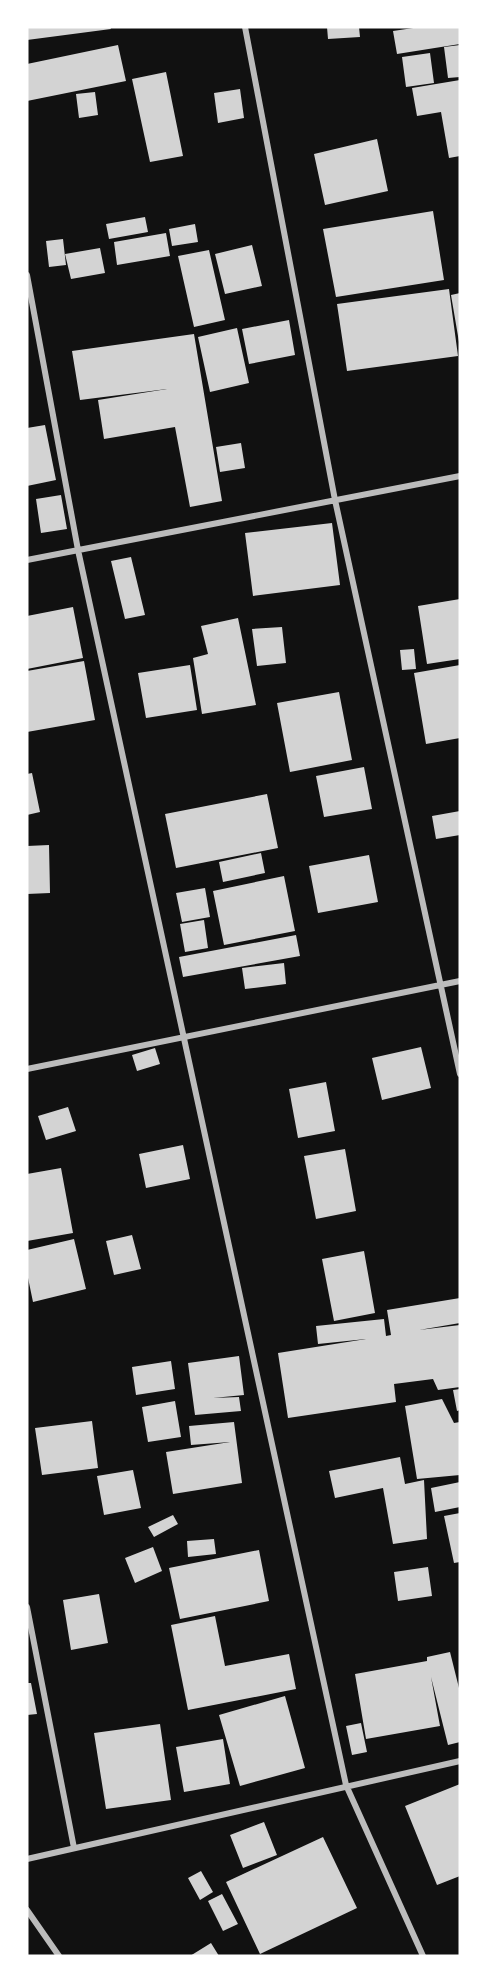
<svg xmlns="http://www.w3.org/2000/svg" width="487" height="1983" viewBox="0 0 487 1983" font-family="Commissioner,sans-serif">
	<rect width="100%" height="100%" fill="#111"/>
	<path fill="#d3d3d3" d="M27 27H110L111 29 27 40Z
		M327 27H359L360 37 328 39Z
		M420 27H460V44L397 54 393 31Z
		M118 45 126 81 27 101V64Z
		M460 45V77L448 78 444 47Z
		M430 53 434 83 406 87 402 57Z
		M166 72 183 156 150 162 132 79Z
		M460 80V156L449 158 441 112 417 116 412 88Z
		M240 89 244 118 218 123 214 93Z
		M95 92 98 115 79 118 76 94Z
		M377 139 388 191 325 205 314 154Z
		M433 211 444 280 336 297 323 229Z
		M145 217 148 232 109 239 106 224Z
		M195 224 198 242 172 246 169 229Z
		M166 233 170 256 117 265 114 242Z
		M63 239 66 265 49 267 46 241Z
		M252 245 262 286 225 294 215 254Z
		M100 248 105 273 71 279 65 254Z
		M209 250 225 320 194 327 178 256Z
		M449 289 458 356 347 371 337 304Z
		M460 293V342H459L451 295Z
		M289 320 295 355 249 364 242 329Z
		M237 328 249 383 210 392 198 337Z
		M194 334 222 501 190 507 175 427 104 439 98 400 167 389 80 400 72 351Z
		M45 425 56 480 27 486V428Z
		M241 443 245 468 220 472 216 447Z
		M61 495 67 529 41 533 36 499Z
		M332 523 340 585 253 596 245 533Z
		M131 557 145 615 125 619 111 561Z
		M460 599V659L427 664 418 606Z
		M73 607 83 658 27 669V616Z
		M238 618 256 705 202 714 193 658 208 654 201 626Z
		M282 627 286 663 257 666 252 629Z
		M414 649 416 669 402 670 400 650Z
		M84 661 95 720 27 732V671Z
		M190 665 197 710 146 718 138 673Z
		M460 665V738L426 744 414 673Z
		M339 692 352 760 290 772 277 703Z
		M364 767 372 809 324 817 316 776Z
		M32 773 40 812 27 815V774Z
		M267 794 278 848 176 868 165 814Z
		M460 811V835L436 839 432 816Z
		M49 845 50 893 27 894V846Z
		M261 853 265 873 223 882 219 862Z
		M369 855 378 902 318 913 309 866Z
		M284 876 295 931 224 945 213 891Z
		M205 888 210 917 182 922 176 893Z
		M204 920 208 948 185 952 180 924Z
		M296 935 300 956 183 977 179 957Z
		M284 963 286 984 245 989 242 968Z
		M421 1047 431 1088 382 1100 372 1058Z
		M155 1048 160 1064 137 1071 132 1055Z
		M326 1082 335 1131 298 1138 289 1089Z
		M68 1107 76 1131 46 1140 38 1116Z
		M183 1145 190 1179 146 1188 139 1154Z
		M345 1149 356 1211 316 1219 304 1156Z
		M61 1168 73 1233 27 1241V1174Z
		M132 1235 141 1269 114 1275 106 1241Z
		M74 1239 86 1289 33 1302 27 1273V1250Z
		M364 1251 375 1313 334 1321 322 1259Z
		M460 1298V1323L419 1330 460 1325V1387L438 1390 433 1379 394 1384 396 1402 288 1418 278 1353 366 1339 318 1344 316 1326 384 1319 386 1336 391 1335 387 1310Z
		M239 1356 244 1395 213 1398 239 1397 241 1411 195 1415 188 1363Z
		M171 1361 175 1389 136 1395 132 1367Z
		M460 1389V1410L457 1411 453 1390Z
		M442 1399 454 1423 460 1422V1475L417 1479 405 1406Z
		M175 1401 181 1437 148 1442 142 1407Z
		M92 1421 98 1468 42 1475 35 1428Z
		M234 1422 242 1483 173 1494 166 1452 230 1442 191 1445 189 1426Z
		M400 1457 405 1484 424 1480 427 1539 393 1544 383 1488 335 1498 329 1471Z
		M133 1470 141 1508 104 1515 97 1476Z
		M460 1482V1507L435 1512 431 1488Z
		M460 1513V1562L454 1563 444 1516Z
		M173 1515 178 1524 154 1537 148 1527Z
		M214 1539 216 1554 188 1557 187 1541Z
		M153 1547 162 1571 135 1583 125 1558Z
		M259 1550 269 1601 180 1619 169 1568Z
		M428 1567 432 1596 398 1601 394 1572Z
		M99 1594 108 1643 71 1650 63 1600Z
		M215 1616 225 1666 289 1654 296 1689 188 1710 171 1625Z
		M450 1652 460 1692V1742L448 1745 431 1677 440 1726 366 1739 355 1674 427 1661V1657Z
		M27 1683H31L37 1714 27 1715Z
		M285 1696 305 1768 240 1786 219 1715Z
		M361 1723 367 1752 352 1755 346 1726Z
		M160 1724 171 1800 106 1809 94 1733Z
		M223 1739 230 1784 184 1792 176 1747Z
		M460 1784V1876L437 1885 405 1806Z
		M264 1822 277 1855 243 1868 230 1835Z
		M323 1837 357 1908 260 1954 226 1882Z
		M201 1871 213 1892 200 1900 188 1878Z
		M222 1894 238 1924 223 1931 208 1901Z
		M211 1943 219 1956H190Z"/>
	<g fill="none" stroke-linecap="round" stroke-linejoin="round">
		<path stroke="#bcbcbc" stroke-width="6" d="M245 27 335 500 460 1074
			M27 275 78 550 346 1785 423 1956
			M27 560 460 476
			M27 1069 460 981
			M27 1607 74 1848
			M27 1859 460 1761
			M27 1910 59 1956"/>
	</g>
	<rect width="487" height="1983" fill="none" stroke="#ffffff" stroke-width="57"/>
</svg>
